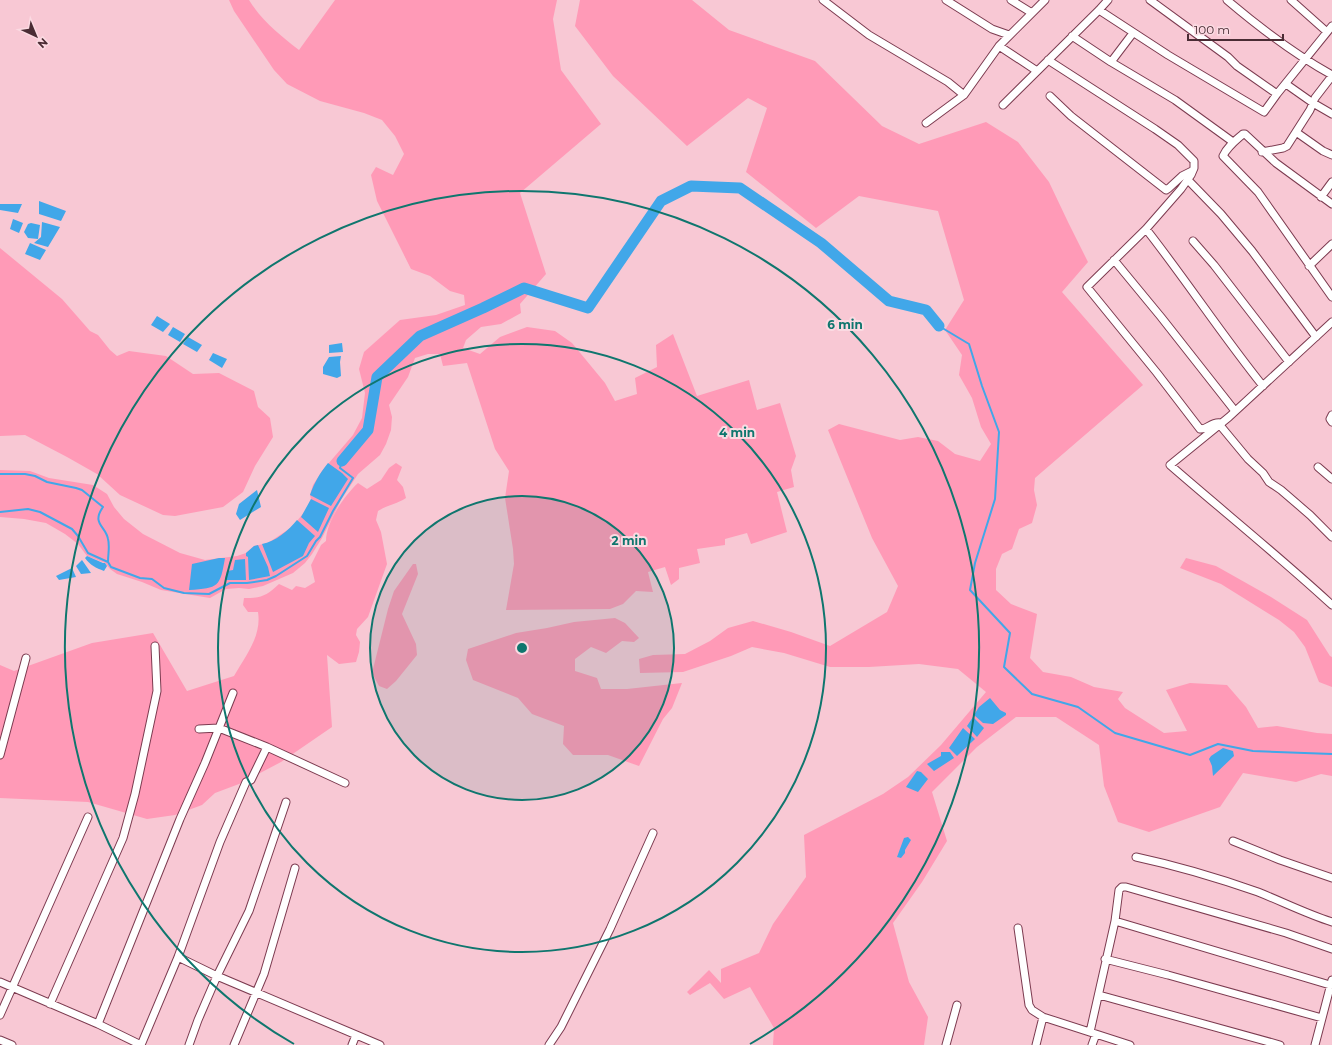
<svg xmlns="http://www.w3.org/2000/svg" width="1332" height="1045" viewBox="0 0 1332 1045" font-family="Montserrat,sans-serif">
	<rect width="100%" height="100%" fill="#f8c8d4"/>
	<path fill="#ff9ab7" d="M229 0H249C262 21 280 35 299 50L335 0H557L553 19 561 70 601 124 520 193 546 274 520 304 521 313 501 324 481 327 466 340 463 348 480 354 500 337 527 327 555 331 572 343 605 383 615 401 637 394 635 378 657 367 656 345 673 334 697 396 749 380 757 410 780 403 796 456 791 470 794 487 777 492 787 532 751 544 747 533 725 539V545L697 549 700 563 679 568V579L671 585 665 567 648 572 653 592 636 591 623 604 610 609 506 610 514 564 513 549 505 498 509 471 495 449 467 363 443 366 440 354H428L415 358 408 377 389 405 392 417 391 430 386 444 380 455 358 474 341 500 322 538 312 554 305 563 293 573 263 586 249 589 239 588 226 589 210 598 161 590 142 582 117 574 110 569 105 563 87 556 78 544 65 534 46 523 24 519 0 517V470L30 471 49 478 93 485 107 494 114 507 124 519 143 534 180 553 205 560 237 556 246 553 254 546 268 543 292 527 306 510 311 499 310 495 313 485 322 471 353 435 362 418 365 393 359 369 364 352 400 320 436 315 465 305 464 295 450 291 430 276 411 269 377 201 371 175 376 167 393 175 404 154 395 136 382 120 364 113 320 101 287 84 274 70 234 11Z
		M580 0H692L729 30 815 61 882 126 919 144 986 122 1018 142 1049 182 1068 222 1088 262 1062 292 1143 385 1035 478 1034 490 1037 505 1032 523 1019 529 1012 549 1002 554 996 569V590L1011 604 1037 614 1030 658 1043 672 1071 677 1094 687 1123 692 1118 699 1125 708 1164 733 1187 731 1166 690 1190 683 1227 685 1246 707 1258 728 1277 726 1317 733 1332 734V776L1321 774 1296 782 1243 773 1220 807 1149 832 1118 822 1104 786 1099 745 1056 717H1016L977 747 932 792 947 841 922 882 893 923 909 982 928 1017 924 1045H773L774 1028 750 987 724 999 710 983 690 995 687 992 709 970 721 983V969L759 953 773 924 806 877 804 835 883 794 908 777 941 745 986 692 958 669 919 664 869 667H830L784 653 752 647 731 656 683 672 640 673 639 659 653 655 685 654 710 641 728 628 753 621 791 632 830 646 887 612 898 586 872 538 828 430 839 424 900 440 918 437 938 441 955 454 980 461 991 444 981 427 972 398 959 375 962 355 945 330 964 300 938 211 859 196 816 228 746 172 767 108 748 98 687 146 613 76 575 26Z
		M0 248 62 299 90 331 98 335 110 350 117 356 129 351 166 356 193 374 219 373 254 391 258 407 270 418 273 437 255 466 243 492 223 507 175 516 163 515 120 495 97 474 67 457 25 435 0 436Z
		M396 463 402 467 397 480 403 487 406 498C397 504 387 505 378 511L376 520 381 532 387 564 368 617 357 629 356 635 360 642 359 652 356 662 339 664 327 655 332 727 281 762 239 784 215 793 202 805 175 815 147 819 88 802 0 798V665L14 671 92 643 153 633 187 691 234 676C245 657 262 636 258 612H248L243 605 244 598C262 598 266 596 279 584L292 590 296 586 305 588 315 582 311 565 321 545 326 541C326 522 344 496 358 483L367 489 381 480 389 468Z
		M1186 558 1216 566 1271 597 1307 620 1330 656 1332 657V687L1319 682 1305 647 1294 632 1279 620 1221 584 1180 568Z
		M413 564H416L418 574 402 614 416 644 417 655 396 681 387 689 379 686 372 673 388 609 394 591Z
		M615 618 625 623 639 638 634 642 622 641 606 653 591 647 575 659V671L597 678 601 689H627L682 683 672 708 663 719 639 766 608 755H573L563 744 564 726 532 714 518 698 473 680 466 660 468 649 516 633 547 628 574 622Z"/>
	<path fill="#41a7e9" d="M39 201 66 211 61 221 39 214Z
		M0 204H22L18 213 0 210Z
		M13 219 23 223 19 233 10 229Z
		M42 222 60 227 48 247 34 243 41 237Z
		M31 223 40 225 38 239 28 238 24 232 28 224Z
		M30 243 46 250 40 260 25 254Z
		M157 316 170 324 163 332 151 325Z
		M173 327 185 334 180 342 168 335Z
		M188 337 202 345 197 352 183 344Z
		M342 343 343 352 329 353V345Z
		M213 353 227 359 222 368 209 360Z
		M341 356 340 362 341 376 337 378 323 374V367L329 357Z
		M328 463 342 473 348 479 331 506 310 495C314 483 320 473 328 463Z
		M257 490 261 507 240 520 236 514 239 504Z
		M311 499 329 508 318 532 301 517Z
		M297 520 315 536 309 543 303 556 273 572 262 544C275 542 289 530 297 520Z
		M258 545 268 567 270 576 249 580 248 557 246 556V553L254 546Z
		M87 556 103 563H105L107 566 104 571C96 568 90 565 85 558Z
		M219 558H225C220 587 219 588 189 590L192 564Z
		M245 559 246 580H225L227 571 233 570 235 560Z
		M82 560 91 573 81 574 76 566Z
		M72 568 76 577 59 580 56 576Z
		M990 698 1000 710 1006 713V715L993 724 983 723 974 715 979 707Z
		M973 717 984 728 977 737 967 726Z
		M963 728 975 739 957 756 949 748Z
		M1223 748 1233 751 1234 756 1213 776 1212 766 1209 759 1211 756Z
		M941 752H950L954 758 934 771 927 764 941 756Z
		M917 771 921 772 928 779 918 792 906 787Z
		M908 837 911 840 905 850V853L901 858 897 857 904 838Z"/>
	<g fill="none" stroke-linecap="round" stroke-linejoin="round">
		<path stroke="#41a7e9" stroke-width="2" d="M939 326 969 344 982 386 999 432 995 499 975 563 970 590 1010 633 1004 667 1032 694 1078 707 1115 733 1190 755 1218 744 1253 751 1332 754
			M0 474H25L35 476 47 482 76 488 82 490 103 507C91 524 106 526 108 539 110 546 108 554 108 562
			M0 512 28 509 40 512 72 529 78 536 88 553 108 562 111 567 140 578 152 579 164 588 184 593 209 594 230 583H247L267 580 276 576 307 556 316 541 320 537 333 511 353 478 340 468 342 461"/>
		<path stroke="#41a7e9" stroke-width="11" d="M342 461 368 430 377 377 420 336 483 308 524 288 588 308 661 201 691 186 740 188 821 243 889 301 926 310 939 326"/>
		<defs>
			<path id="street" d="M823 0 869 35 948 82 964 95
				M946 0 992 29 1009 35
				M1011 0 1032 13
				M1150 0 1228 57 1237 66 1277 94
				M1227 0C1260 28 1294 54 1332 75
				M1291 0 1327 32
				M1099 10 1168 55 1264 112 1277 94 1332 26
				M1072 36 1111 62 1175 100 1233 142
				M999 46 1037 71
				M1048 60 1155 129 1178 145 1194 161V168L1191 175 1181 189 1146 229 1087 287 1157 373 1200 429C1208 430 1211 421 1221 423
				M1111 62 1133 33
				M1286 84 1313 103 1332 114
				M1050 96 1071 116 1166 190 1169 188 1182 176 1192 171
				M1003 105 1099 10 1108 0
				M926 123 964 95 999 46 1045 0
				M1296 132 1323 151 1332 155
				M1262 152 1283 148 1287 146 1310 110 1315 98 1332 76
				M1188 180 1221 214 1252 251 1316 337
				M1321 197 1332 182
				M1332 204 1276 163 1245 134H1243C1235 141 1227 147 1223 156L1258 192 1332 297
				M1146 229C1186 280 1222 335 1263 386
				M1193 241 1214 265 1289 362
				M1114 260 1161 317 1235 411
				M1309 266 1332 244
				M1332 322 1229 417 1170 465C1224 512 1280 557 1332 605
				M1332 415 1330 419 1332 422
				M1219 424 1248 459 1263 473 1269 482 1281 490 1310 515 1332 537
				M1318 467 1332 479
				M199 729 219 728 267 747 345 783
				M0 755 26 658
				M1233 841 1280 860 1332 878
				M1136 857C1178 866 1218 878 1258 892 1283 902 1307 914 1332 922
				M1115 921 1330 985
				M1018 928 1029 1005 1032 1010 1043 1017 1130 1045
				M178 957 217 976 380 1045
				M1105 959 1168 975 1322 1018
				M0 982 98 1024 141 1045
				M1099 995 1280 1045
				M50 1004 123 838 135 794 157 691 155 646
				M0 1015 88 817
				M98 1024 180 819 205 763 233 693
				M1090 1032 1115 921 1119 890 1122 887H1126L1286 933 1332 949
				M0 1040 12 1045
				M141 1045 178 957 220 842 246 782 251 780 267 747
				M189 1045 198 1020 217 976 249 911 286 802
				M234 1045 264 974 295 868
				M352 1045 356 1035
				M549 1045 561 1027 610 929 653 833
				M946 1045 957 1005
				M1036 1045 1043 1017
				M1092 1045 1096 1034
				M1315 1045 1332 980"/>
		</defs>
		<use href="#street" stroke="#7c3b50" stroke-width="9"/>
		<use href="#street" stroke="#fff" stroke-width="7"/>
	</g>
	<circle cx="522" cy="648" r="152" fill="#0f766e" fill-opacity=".12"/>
	<g fill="none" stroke="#0f766e" stroke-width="2">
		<circle cx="522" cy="648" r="152"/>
		<circle cx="522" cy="648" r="304"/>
		<path d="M294 1044A457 457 0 1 1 750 1044"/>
	</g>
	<circle cx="522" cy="648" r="6" fill="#0f766e" stroke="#fbdae2" stroke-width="2"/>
	<g font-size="12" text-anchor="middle" font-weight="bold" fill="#0f766e" stroke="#fbdae2" stroke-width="4" stroke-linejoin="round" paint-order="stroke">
		<text x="845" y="329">6 min</text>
		<text x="737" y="437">4 min</text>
		<text x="629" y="545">2 min</text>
	</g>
	<g transform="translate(36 36) rotate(136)" stroke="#fbdae2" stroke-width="3" paint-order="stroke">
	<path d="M0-3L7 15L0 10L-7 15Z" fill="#4a2c34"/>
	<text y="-6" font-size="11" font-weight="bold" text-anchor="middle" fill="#4a2c34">N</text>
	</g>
	<path d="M1188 34v6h95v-6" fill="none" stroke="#4a2c34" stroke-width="2"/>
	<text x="1194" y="34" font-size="12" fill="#4a2c34" stroke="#fbdae2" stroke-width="3" paint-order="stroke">100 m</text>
</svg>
